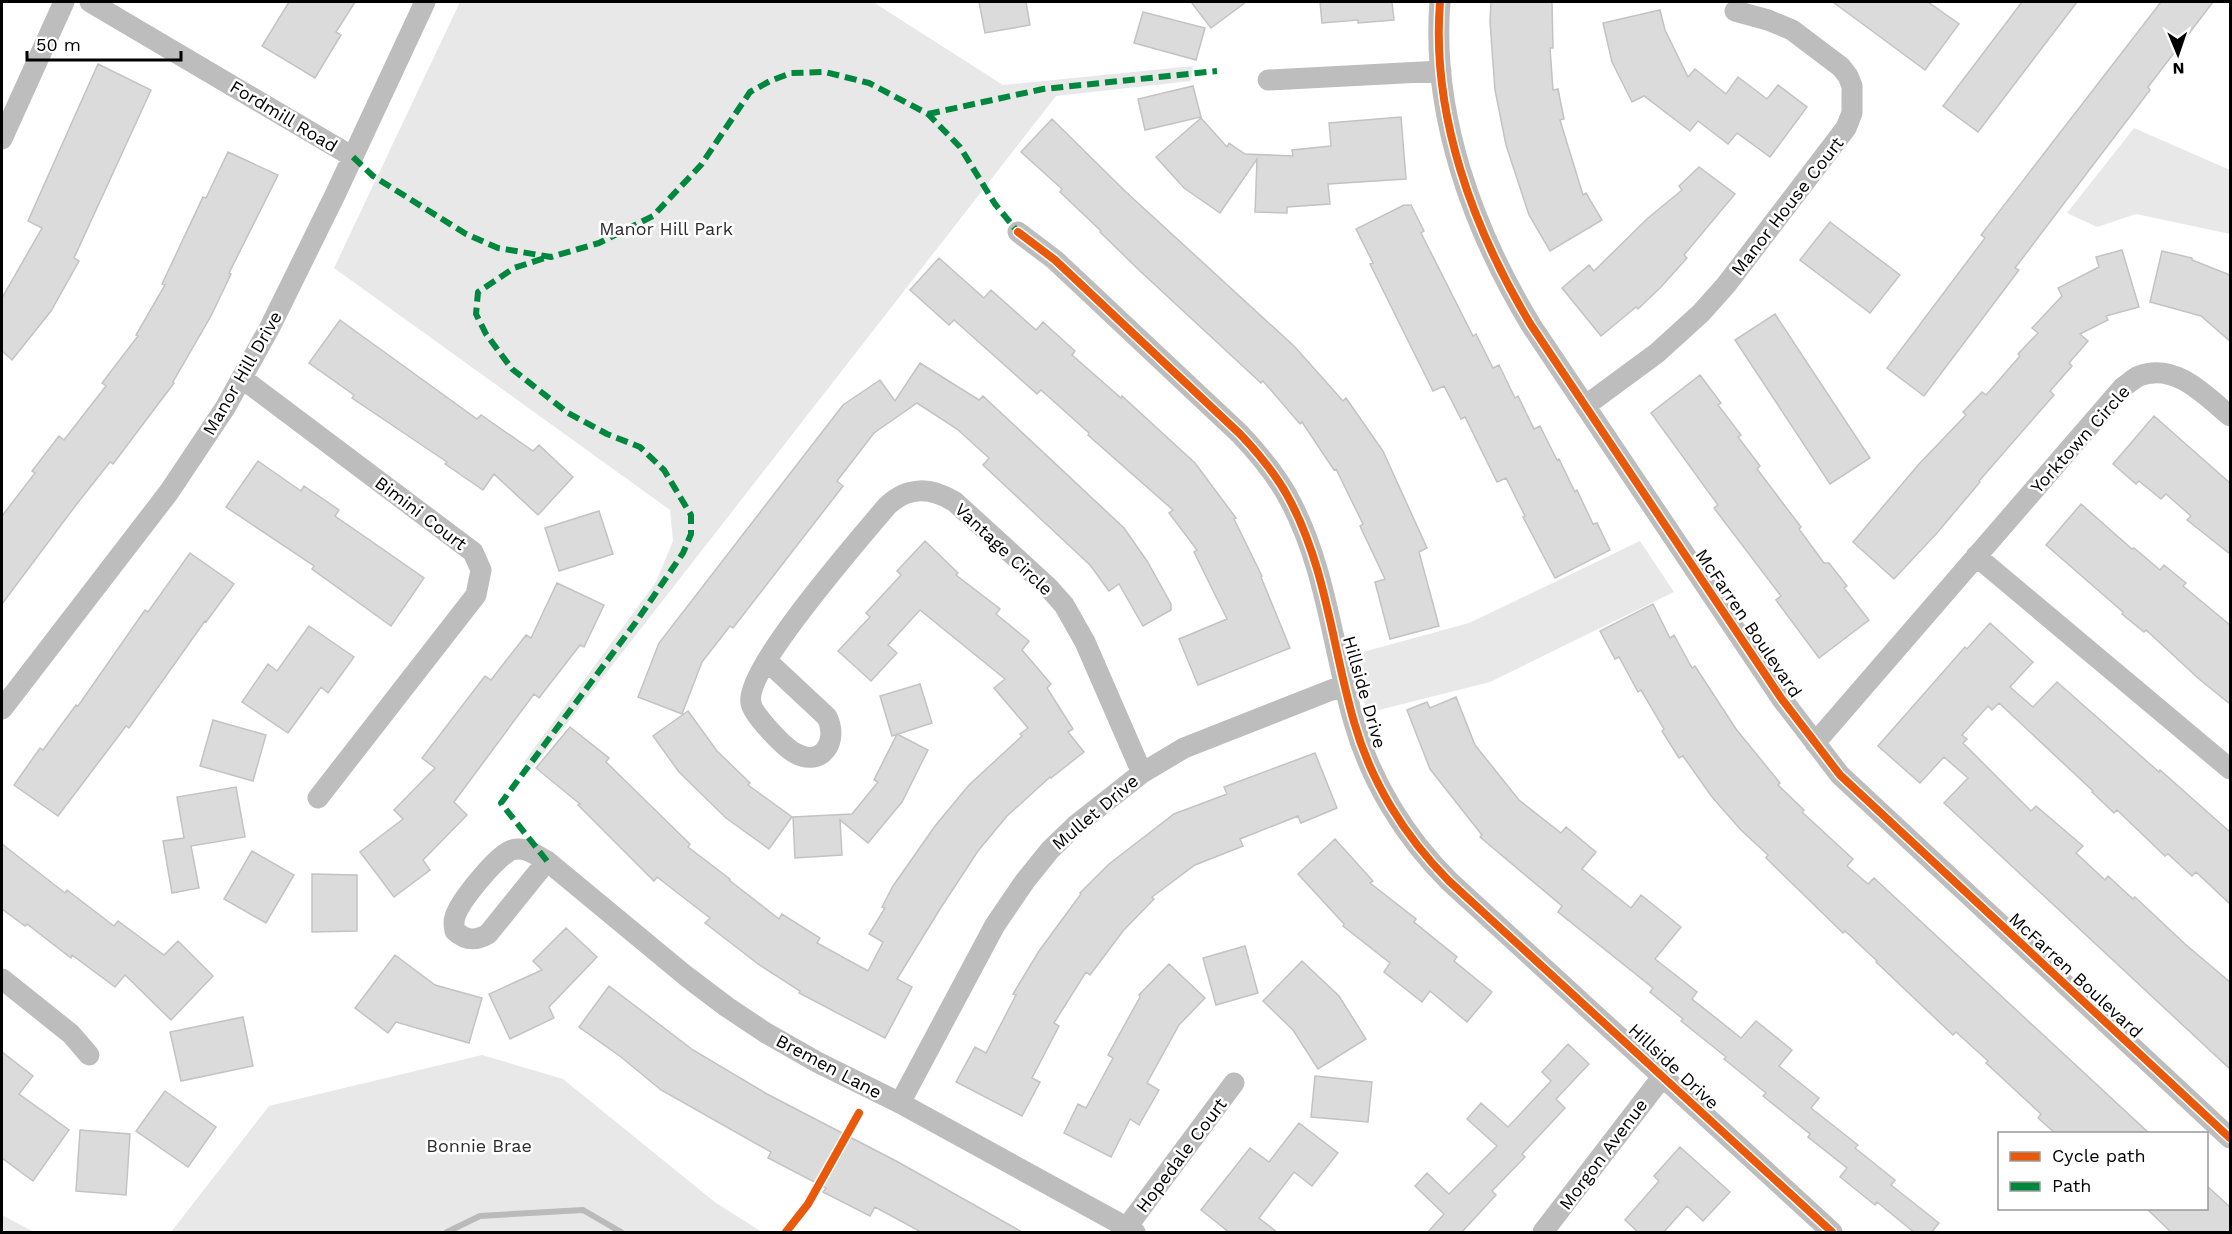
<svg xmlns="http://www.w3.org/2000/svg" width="2232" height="1234" viewBox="0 0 2232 1234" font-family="'Work Sans',sans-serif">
	<rect width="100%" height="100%" fill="#fff"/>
	<path fill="#e8e8e8" d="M460 2H873L1003 85 1193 66 1191 81 1056 96 533 767 524 762 656 582 673 541 670 510 334 268Z
		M2134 128 2230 170V234L2136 214 2097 227 2067 213Z
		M1640 541 1674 592 1490 682 1367 713 1352 655 1469 623Z
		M482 1055 563 1079 716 1203 762 1232H171L269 1106Z
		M2 1215 34 1232H2Z"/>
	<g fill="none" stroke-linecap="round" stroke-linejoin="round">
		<path stroke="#bababa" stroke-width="6" d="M447 1232 480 1216 583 1210 621 1232"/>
	</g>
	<path fill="#dbdbdb" stroke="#c3c3c3" stroke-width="1.5" d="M289 2H355L336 32 341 35 315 78 262 46Z
		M979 2H1026L1030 25 985 33Z
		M1191 2H1246L1211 28Z
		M1320 2H1392L1394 20 1358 23V20L1322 23Z
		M1491 2H1552L1553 48H1550L1553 90 1558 89 1564 119 1560 120 1583 195 1586 193 1602 220 1550 251 1529 215 1506 145 1495 90 1490 22Z
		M1833 2H1928L1959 24 1925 70Z
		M2022 2H2077L1978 132 1943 106Z
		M2161 2H2213L2148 87 2150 90 2015 268 2019 270 1924 396 1887 368 1985 238 1981 235Z
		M1660 10 1665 30 1688 77 1695 69 1726 94 1738 77 1767 99 1778 85 1807 107 1770 157 1737 133 1728 144 1698 121 1690 131 1644 96 1632 102 1612 62 1603 23Z
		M1143 12 1205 28 1196 60 1134 43Z
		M98 64 151 90 74 258 79 261 51 311 12 360 2 351V298L42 228 28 221Z
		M1193 86 1201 117 1145 130 1138 99Z
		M1401 117 1406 179 1328 184 1330 204 1287 207V213L1255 212 1257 159 1220 213 1184 188 1156 157 1201 118 1227 147 1229 143 1245 154 1293 156 1292 150 1331 146 1329 123Z
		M1052 119 1126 192 1295 347 1343 401 1346 398 1383 451 1427 548 1419 552 1439 626 1390 639 1375 582 1385 579 1360 526 1363 524 1336 469 1334 470 1302 422 1300 424 1263 381 1261 383 1140 271 1100 232 1101 231 1060 192 1062 189 1021 152Z
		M228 152 278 175 229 273 231 274 211 316 173 382 174 383 113 464 110 462 76 505 2 604V516L35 473 32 471 59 436 64 440 106 386 102 383 138 336 136 335 165 285 162 284 203 197 206 198Z
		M1699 167 1735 194 1684 255 1687 258 1661 287 1638 309 1636 307 1601 336 1562 288 1589 265 1594 271 1648 218 1682 190 1679 186Z
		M1404 205H1411L1424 231 1421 233 1473 336 1476 334 1493 368 1499 365 1515 398 1518 396 1534 429 1540 426 1557 460 1559 459 1575 492 1577 490 1593 524 1597 523 1610 550 1555 578 1523 517 1525 516 1506 478 1497 482 1465 417 1461 419 1444 386 1433 391 1370 264 1373 263 1356 229Z
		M1830 222 1900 275 1870 313 1800 260Z
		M2122 250 2139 307 2106 316 2108 320 2080 334 2088 341 2069 363 2072 366 2050 391 2054 395 1979 481 1980 482 1937 533 1894 579 1853 542 1919 464 1966 415 1963 412 1982 392 1986 395 2020 356 2018 354 2038 333 2032 328 2062 296 2058 288 2099 267 2096 257Z
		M2162 251 2192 258V260L2230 275V341L2201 316 2150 302Z
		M939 258 984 298 991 290 1036 330 1043 322 1075 351 1072 355 1121 398 1122 396 1195 463 1236 518 1234 519 1262 576 1261 577 1290 648 1198 685 1179 639 1227 619 1194 552 1197 550 1169 513 1173 510 1088 435 1089 433 1041 390 1037 394 954 320 949 325 910 290Z
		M1775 314 1870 458 1830 484 1735 340Z
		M340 320 477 419 481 415 533 451 539 445 573 477 538 515 494 474 483 490 445 464 447 462 352 398 354 395 309 363Z
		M920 363 979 400 983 396 1124 528 1147 561 1171 604V610L1143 626 1119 584 1109 591 1090 565 983 465 989 458 957 429 917 403 874 433 837 481 843 486 733 628 730 626 702 662 682 714 638 697 659 643 843 405 880 380 895 401Z
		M1700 375 1721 403 1718 405 1741 435 1738 437 1760 466 1757 469 1801 527 1799 529 1824 563H1829L1847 586 1844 588 1869 620 1819 658 1776 600 1781 596 1714 508 1718 505 1651 413Z
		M2154 416 2230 483V554L2187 520 2191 516 2166 494 2161 499 2139 481 2136 484 2113 464Z
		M258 461 301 491 304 486 339 510 335 516 424 578 391 626 312 569 314 566 226 507Z
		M2081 504 2132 549 2134 548 2160 570 2164 565 2186 583 2183 586 2230 625V704L2199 679 2146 630 2144 632 2122 614 2123 612 2046 545Z
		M599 511 613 554 559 571 545 528Z
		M925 541 958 573 956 575 1000 609 996 614 1029 641 1022 650 1051 684 1047 688 1073 729 1068 732 1084 752 1051 778 1050 777 1027 798 1007 816 978 851 940 909 897 979 912 987 885 1038 799 993 800 991 758 964 705 923 710 918 657 877 654 881 578 805 580 804 536 768 570 727 609 758 606 762 690 844 688 847 730 879 729 880 779 919 782 914 820 938 817 943 868 971 883 942 869 934 885 908 882 907 893 886 935 826 969 785 1022 736 1020 734 1028 728 994 688 1005 679 920 610 888 645 897 653 871 681 838 651 870 617 866 613 901 575 897 571Z
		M190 553 234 584 206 622 205 621 129 728 126 726 58 816 14 785 40 748 43 750 76 705 78 706 145 610 148 612Z
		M557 583 604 605 584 647 580 645 539 698 534 694 454 802 467 815 423 860 430 870 394 897 360 852 403 819 394 810 435 768 422 758 485 676 491 680 526 635 531 638Z
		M1653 604 1670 638 1674 635 1692 668 1695 666 1736 729 1780 783 1778 785 1804 810 1802 812 1853 859 1847 866 1868 884 1874 878 2150 1134H2056L2038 1118 2041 1114 1986 1063 1988 1061 1956 1032 1953 1035 1876 962 1877 961 1845 931 1843 933 1766 858 1768 855 1741 830 1712 797 1683 756 1679 758 1662 731 1664 729 1641 690 1638 692 1619 657 1615 659 1600 631Z
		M1990 623 2033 662 2010 687 2033 707 2057 682 2159 772 2160 770 2230 832V904L2196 872 2192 876 2168 854 2165 856 2117 810 2114 813 2092 792 2093 791 1999 703 1992 710 1988 706 1962 735 1967 739 1963 743 2031 811 2036 806 2083 846 2076 853 2105 880 2108 876 2133 899 2135 897 2185 944 2230 982V1069L1944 803 1968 778 1944 757 1920 783 1878 746 1965 647 1967 649Z
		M309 626 354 657 328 693 321 687 288 733 242 702 268 664 277 671Z
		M920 684 932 723 892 736 880 696Z
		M1456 697 1475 745 1519 800 1561 833 1566 827 1596 852 1582 869 1631 908 1641 895 1681 927 1655 959 1697 992 1692 999 1741 1038 1756 1021 1792 1050 1779 1066 1819 1098 1811 1108 1858 1145 1855 1148 1895 1180 1891 1185 1939 1223 1931 1233H1915L1877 1202 1875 1205 1840 1177 1847 1168 1808 1137 1810 1134 1763 1096 1766 1093 1724 1059 1726 1057 1681 1021 1683 1019 1650 992 1653 988 1558 912 1562 906 1480 837 1482 835 1430 769 1407 710 1427 702 1430 708Z
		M688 711 717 751 750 783 748 785 792 817 769 849 726 818 679 772 653 736Z
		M213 720 266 735 253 781 200 766Z
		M897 734 928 750 902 802 868 843 840 820 842 855 795 858 793 817 852 814 878 782 874 780Z
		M1315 753 1337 808 1301 823 1298 816 1240 839 1243 846 1195 865 1152 897 1154 899 1123 931 1090 975 1086 972 1054 1023 1059 1026 1032 1078 1040 1082 1022 1116 956 1082 975 1047 986 1053 1016 995 1013 994 1039 951 1081 894 1080 893 1109 864 1174 814 1227 794 1224 787Z
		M236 787 245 837 191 846 199 888 172 893 163 841 184 838 177 797Z
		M1335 839 1373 881 1370 883 1416 919 1414 922 1457 957 1454 961 1492 992 1467 1022 1430 991 1422 1002 1384 972 1390 963 1343 926 1344 924 1298 874Z
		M2 844 65 893 67 890 114 926 118 921 164 955 178 941 213 976 171 1020 125 975 115 987 72 955 71 958 27 924 25 926 2 909Z
		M252 851 294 875 266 923 224 899Z
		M312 874 357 875V931L312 932Z
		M566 928 597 957 549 1007 554 1018 510 1039 489 994 542 970 533 961Z
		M1245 946 1258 993 1216 1005 1203 958Z
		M395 955 435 985 482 998 469 1043 396 1022 388 1033 355 1008Z
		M1302 961 1339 996 1366 1039 1318 1069 1293 1030 1263 1001Z
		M1169 964 1205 998 1179 1025 1147 1083 1159 1090 1139 1125 1130 1119 1111 1157 1064 1133 1078 1104 1086 1108 1113 1058 1108 1055 1140 997 1139 995Z
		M609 986 693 1050 767 1094 898 1162 1024 1233H923L875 1207 870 1216 823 1192 826 1188 768 1158 771 1152 661 1090 621 1057 579 1027Z
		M243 1017 253 1066 181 1081 170 1032Z
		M1568 1044 1589 1064 1556 1099 1565 1108 1522 1154 1525 1157 1492 1191 1496 1195 1461 1233H1427L1444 1214 1415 1186 1427 1173 1449 1194 1497 1146 1467 1119 1481 1103 1508 1127 1551 1081 1542 1072Z
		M2 1052 33 1076 19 1094 69 1130 33 1181 2 1158Z
		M1315 1076 1372 1082 1368 1122 1311 1117Z
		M165 1091 216 1127 188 1167 136 1131Z
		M1299 1123 1338 1153 1312 1186 1294 1172 1259 1218 1278 1233H1230L1201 1210 1250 1148 1269 1162Z
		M80 1130 130 1134 126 1195 76 1191Z
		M1680 1147 1730 1192 1703 1221 1687 1206 1663 1233H1639L1625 1220 1659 1181 1654 1176Z
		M2206 1185 2230 1207V1233H2172L2147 1209H2206Z"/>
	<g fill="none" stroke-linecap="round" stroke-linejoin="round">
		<path stroke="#bdbdbd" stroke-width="21" d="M90 2 353 157
			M1440 2C1431 115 1473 229 1531 325L1781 698 1840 775 2230 1138
			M1268 80 1441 71
			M2 139 64 2
			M1018 232 1055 260 1240 434C1258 453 1274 472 1287 495 1326 565 1332 646 1354 722 1371 782 1405 837 1449 881L1832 1232
			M243 379 473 552 481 570 476 595 318 798
			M1585 406 1657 353 1701 313 1726 285 1846 128 1852 113V86L1848 76 1841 67 1792 30 1768 20 1735 11
			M1976 556 2230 769
			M767 661 827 717C839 741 822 768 795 753 784 747 753 715 751 703 744 670 862 536 887 506 908 486 931 487 955 502L1048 587 1064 605 1085 642 1142 773
			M2 709 169 492 225 408 270 327 335 195 425 2
			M1815 743 2123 387C2128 384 2133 379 2139 376 2175 362 2205 395 2230 416
			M547 861 488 934C476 941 466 941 455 931 454 926 453 922 455 917 459 902 497 855 512 850 525 846 536 855 547 861L686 976 727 1007 766 1033 817 1062 900 1103 1135 1232
			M2 979 71 1034 89 1055
			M900 1103 995 925 1025 881 1050 850 1076 825 1142 773 1184 748 1344 685
			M1127 1227 1234 1083
			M1543 1232 1663 1076"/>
		<path stroke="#00873e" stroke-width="6" stroke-dasharray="12 6" stroke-linecap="butt" d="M928 114 1043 89 1217 71
			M353 157 373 176 466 234 498 248 551 257 599 243 653 216 701 165 750 92 770 81 791 73 825 72 869 83 928 114 960 147 995 204 1018 232
			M547 861 501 803 636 622 683 553 691 534V515L664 470 640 447 607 434 568 413 512 369 486 334 476 314 478 292 514 268 548 257"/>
		<defs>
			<path id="cycleway" d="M1440 2C1431 115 1473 229 1531 325L1781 698 1840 775 2230 1138
				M1018 232 1055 260 1240 434C1258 453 1274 472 1287 495 1326 565 1332 646 1354 722 1371 782 1405 837 1449 881L1832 1232
				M786 1232 808 1204 859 1113"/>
		</defs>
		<use href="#cycleway" stroke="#fff" stroke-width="11"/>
		<use href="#cycleway" stroke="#e8590c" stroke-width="8"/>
	</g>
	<g text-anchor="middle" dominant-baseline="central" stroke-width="5" stroke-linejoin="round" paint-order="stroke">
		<g font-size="18" fill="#000" stroke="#fff">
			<text transform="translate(284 116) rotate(31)">Fordmill Road</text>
			<text transform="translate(1787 206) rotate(-52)">Manor House Court</text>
			<text transform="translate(242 373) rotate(-60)">Manor Hill Drive</text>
			<text transform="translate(2080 439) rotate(-48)">Yorktown Circle</text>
			<text transform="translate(421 513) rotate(37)">Bimini Court</text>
			<text transform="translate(1004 549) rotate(43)">Vantage Circle</text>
			<text transform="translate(1749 623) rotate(56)">McFarren Boulevard</text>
			<text transform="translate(1365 692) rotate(74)">Hillside Drive</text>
			<text transform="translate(1095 812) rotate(-40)">Mullet Drive</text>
			<text transform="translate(2076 975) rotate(43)">McFarren Boulevard</text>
			<text transform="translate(829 1066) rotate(28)">Bremen Lane</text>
			<text transform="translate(1674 1066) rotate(43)">Hillside Drive</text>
			<text transform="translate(1603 1154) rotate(-53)">Morgon Avenue</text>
			<text transform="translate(1181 1155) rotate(-53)">Hopedale Court</text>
		</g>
		<g font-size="18" fill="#2c2c2c" stroke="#fff">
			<text x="666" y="228">Manor Hill Park</text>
			<text x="479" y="1145">Bonnie Brae</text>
		</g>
	</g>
	<rect width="2232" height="1234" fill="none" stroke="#000000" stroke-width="6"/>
	<rect x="1998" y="1132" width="210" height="78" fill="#ffffff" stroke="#999999" stroke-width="1.5"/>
	<rect x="2010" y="1152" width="30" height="9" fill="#e8590c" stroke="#999999" stroke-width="1.5"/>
	<text x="2052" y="1162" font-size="18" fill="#000000">Cycle path</text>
	<rect x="2010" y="1182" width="30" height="9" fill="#00873e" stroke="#999999" stroke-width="1.5"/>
	<text x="2052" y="1192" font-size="18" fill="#000000">Path</text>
	<g transform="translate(2178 54) rotate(178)" stroke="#ffffff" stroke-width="4.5" paint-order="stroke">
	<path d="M0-4.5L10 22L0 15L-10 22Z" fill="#000000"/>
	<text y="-9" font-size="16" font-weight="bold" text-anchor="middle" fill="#000000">N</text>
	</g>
	<path d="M27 51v9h154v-9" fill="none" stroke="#000000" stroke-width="3"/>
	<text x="36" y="51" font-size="18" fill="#000000" stroke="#ffffff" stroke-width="4.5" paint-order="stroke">50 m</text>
</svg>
